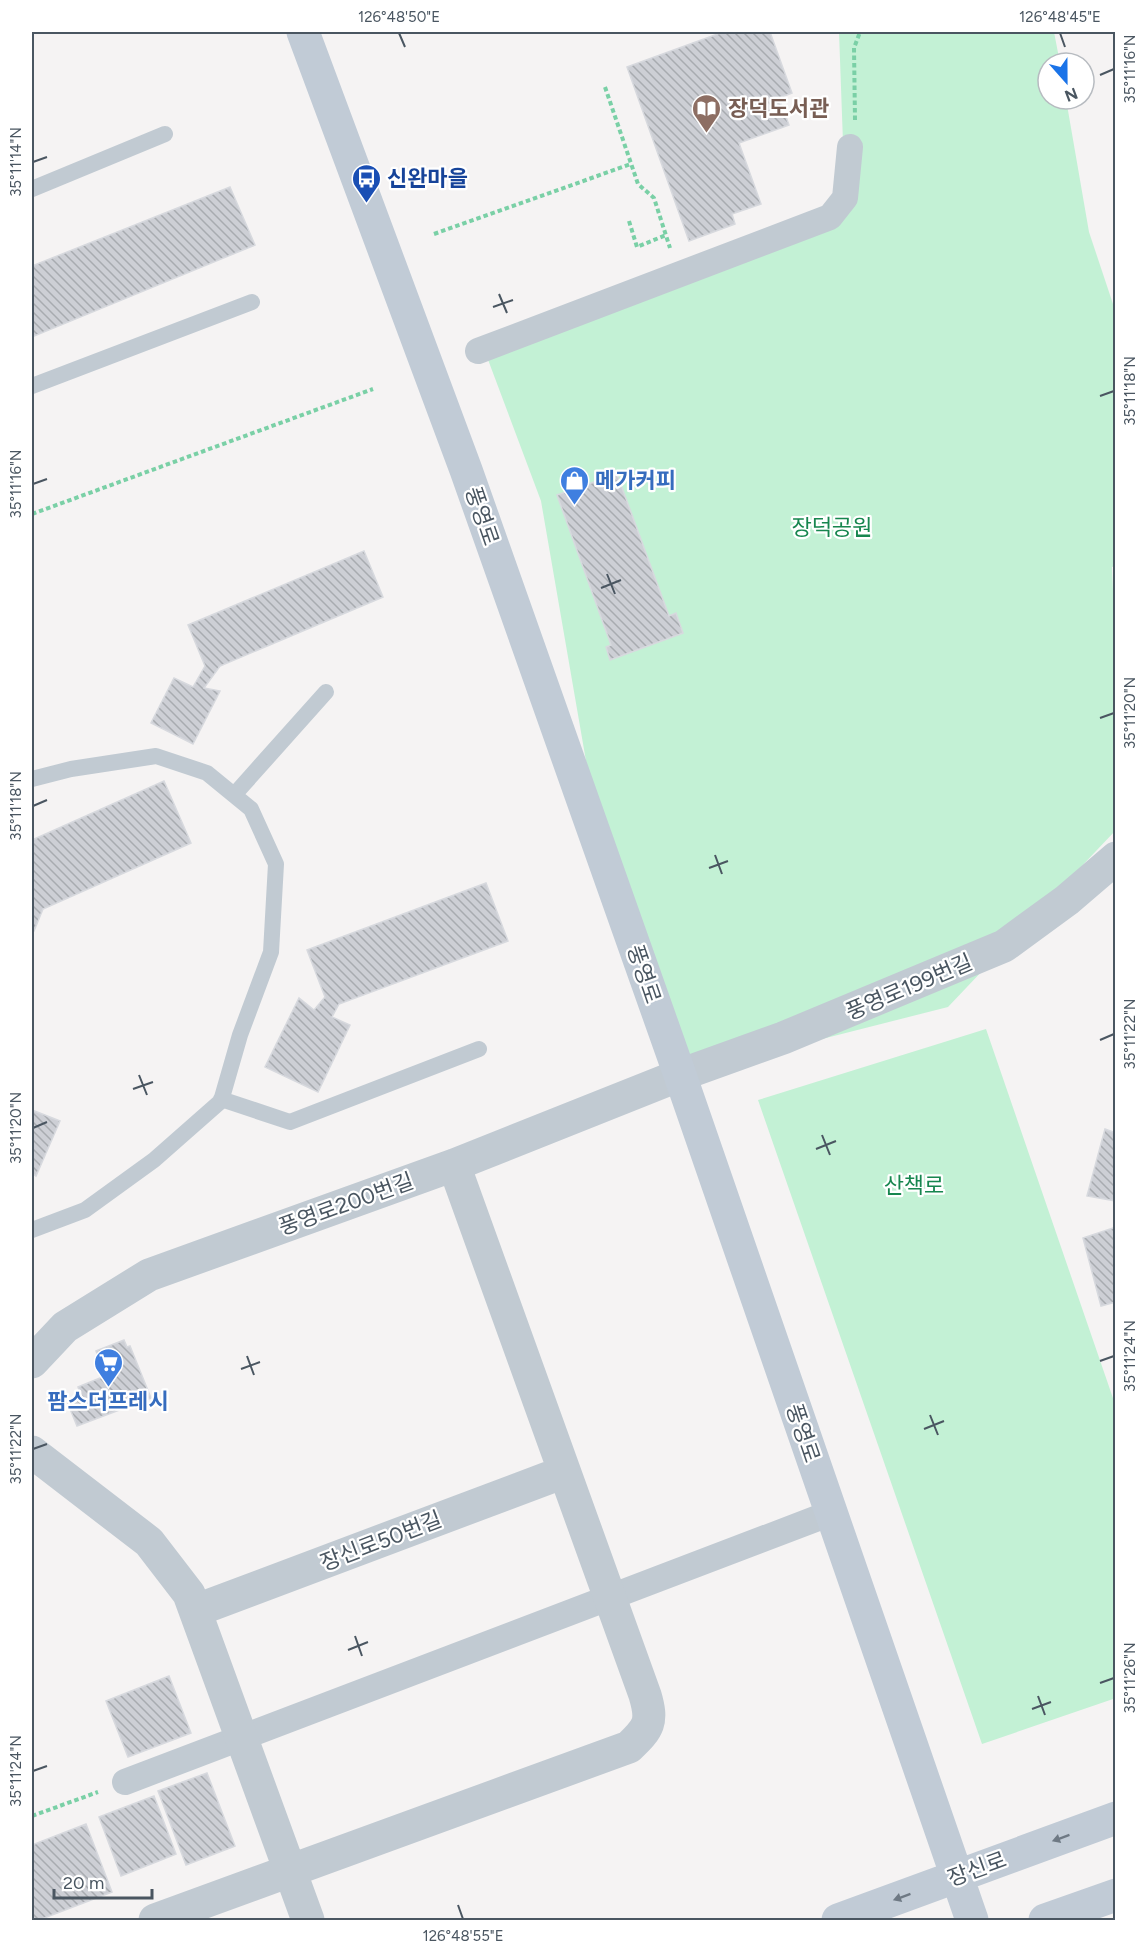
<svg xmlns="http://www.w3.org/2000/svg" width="1147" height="1952" viewBox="0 0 1147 1952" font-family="Figtree,'Noto Sans KR',sans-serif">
	<defs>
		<pattern id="building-back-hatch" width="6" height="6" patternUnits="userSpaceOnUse" patternTransform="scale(1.5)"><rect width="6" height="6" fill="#cdcfd5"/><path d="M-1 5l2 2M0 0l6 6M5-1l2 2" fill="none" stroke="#a8abb0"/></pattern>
	</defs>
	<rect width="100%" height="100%" fill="#f5f3f3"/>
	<path fill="#c3f1d5" d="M839 32H1054L1060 63H1048V99H1066L1089 232 1115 310 1116 566 1112 567 1116 662 1115 831 948 1007 680 1075 590 784 541 501 487 357 845 198Z
		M986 1029 1115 1404 1116 1698 982 1744 758 1100Z"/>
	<path fill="url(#building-back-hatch)" stroke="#d7d9de" stroke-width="1.5" d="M723 32H770L792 93 779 98 789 125 739 143 761 204 732 214 735 224 689 241 627 67Z
		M230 187 255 245 32 337V266Z
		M617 474 669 616 676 613 683 633 610 660 606 647 611 645 557 495Z
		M364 551 383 597 220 666 204 688 220 691 193 744 151 723 174 678 193 687 205 666 188 625Z
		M164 781 191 843 43 909 34 931 32 930V840Z
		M486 883 508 941 339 1004 332 1017 350 1025 318 1092 265 1067 299 998 314 1010 325 997 307 950Z
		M32 1110 60 1121 36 1176 32 1173Z
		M1105 1129 1116 1133V1201L1087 1196Z
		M1116 1227V1302L1101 1306 1083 1238Z
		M124 1340 127 1347 130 1346 151 1398 77 1426 68 1404 82 1398 78 1387 105 1376 96 1351Z
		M169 1676 191 1733 128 1757 106 1701Z
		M207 1773 235 1846 186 1865 158 1791Z
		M154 1796 176 1854 121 1876 99 1817Z
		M86 1824 112 1892 39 1920H32V1845Z"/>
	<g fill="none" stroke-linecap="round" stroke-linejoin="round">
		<path stroke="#7ad0a6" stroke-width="4" stroke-dasharray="4.5 3" stroke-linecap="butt" d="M605 87 638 184 654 198 670 248
			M855 120 854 48 860 32
			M629 221 637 247 666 235
			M434 234 631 164
			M32 514 373 389
			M32 1816 98 1792"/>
		<path stroke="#c1cad2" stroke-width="16" d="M32 189 165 134
			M32 386 252 302
			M32 779 71 769 156 756 207 773 251 809 276 864 271 952 240 1035 221 1101 154 1160 85 1210 32 1230
			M234 795 326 692
			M221 1099 290 1122 479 1049"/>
		<path stroke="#c1cad2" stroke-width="26" d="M478 351 830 217 845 198 850 147
			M125 1782 831 1513"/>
		<path stroke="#c1cad2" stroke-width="33" d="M32 1362 65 1327 149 1275 454 1165 680 1075 783 1038 1004 946 1067 900 1116 858
			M32 1452 149 1542 189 1594 308 1920
			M197 1610 564 1472
			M155 1920 629 1747C649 1728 653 1722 645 1695L454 1165"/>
		<path stroke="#c1cbd6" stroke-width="33" d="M303 32 466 470 680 1075 972 1920
			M838 1920 1116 1818
			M1045 1920 1116 1895"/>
	</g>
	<defs><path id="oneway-solid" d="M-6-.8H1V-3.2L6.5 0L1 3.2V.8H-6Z" transform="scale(1.5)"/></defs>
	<g fill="#6e7984">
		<use href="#oneway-solid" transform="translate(1061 1838) rotate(160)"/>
		<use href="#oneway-solid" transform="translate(902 1897) rotate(160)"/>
	</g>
	<path fill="none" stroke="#4a5661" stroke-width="2" d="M399 33 405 47M1060 33 1065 47M1100 75 1114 69M33 162 47 157M499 294 507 313M493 307 513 300M1100 396 1114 391M33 484 47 479M607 574 615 594M601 588 621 580M1100 718 1114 713M33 806 47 800M715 855 722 874M709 868 728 861M1100 1040 1114 1034M139 1075 147 1095M133 1089 153 1082M33 1128 47 1122M822 1135 830 1155M816 1149 836 1141M247 1356 254 1375M1100 1361 1114 1356M241 1369 260 1362M930 1415 938 1435M924 1429 944 1421M33 1449 47 1444M355 1636 362 1656M348 1650 368 1642M1100 1683 1114 1678M1038 1696 1045 1715M1032 1709 1051 1702M33 1771 47 1766M458 1905 463 1919"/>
	<defs>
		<symbol id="library-pin" viewBox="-11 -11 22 30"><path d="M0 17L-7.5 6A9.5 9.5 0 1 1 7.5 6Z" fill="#8d6e63" stroke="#fff"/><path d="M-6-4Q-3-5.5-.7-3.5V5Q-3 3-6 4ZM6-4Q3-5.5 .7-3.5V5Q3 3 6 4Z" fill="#fff"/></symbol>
		<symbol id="bus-pin" viewBox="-11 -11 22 30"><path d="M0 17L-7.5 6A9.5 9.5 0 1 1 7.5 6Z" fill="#1a4fb4" stroke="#fff"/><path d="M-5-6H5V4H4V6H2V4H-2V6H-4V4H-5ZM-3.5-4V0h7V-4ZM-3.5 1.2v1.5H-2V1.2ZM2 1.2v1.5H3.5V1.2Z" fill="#fff"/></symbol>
		<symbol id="shop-pin" viewBox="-11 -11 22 30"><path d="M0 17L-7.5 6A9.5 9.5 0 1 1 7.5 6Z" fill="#3f7fe0" stroke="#fff"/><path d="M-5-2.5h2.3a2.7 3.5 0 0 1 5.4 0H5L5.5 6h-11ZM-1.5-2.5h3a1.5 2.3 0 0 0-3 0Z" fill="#fff"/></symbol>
		<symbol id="supermarket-pin" viewBox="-11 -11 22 30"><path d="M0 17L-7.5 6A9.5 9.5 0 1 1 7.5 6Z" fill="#3f7fe0" stroke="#fff"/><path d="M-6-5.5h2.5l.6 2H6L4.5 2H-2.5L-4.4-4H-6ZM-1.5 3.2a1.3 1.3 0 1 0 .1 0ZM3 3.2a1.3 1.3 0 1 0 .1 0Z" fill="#fff"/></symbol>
	</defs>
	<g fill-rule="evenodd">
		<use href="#library-pin" x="690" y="92" width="33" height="45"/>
		<use href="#bus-pin" x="350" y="162" width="33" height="45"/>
		<use href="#shop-pin" x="558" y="464" width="33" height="45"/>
		<use href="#supermarket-pin" x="92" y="1346" width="33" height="45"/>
	</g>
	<g text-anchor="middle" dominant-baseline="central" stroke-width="4.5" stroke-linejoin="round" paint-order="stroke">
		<g font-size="22" font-weight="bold" fill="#785e54" stroke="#fff" text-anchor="start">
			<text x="728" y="108">장덕도서관</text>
		</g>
		<g font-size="22" font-weight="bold" fill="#164399" stroke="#fff" text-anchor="start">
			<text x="387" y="178">신완마을</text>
		</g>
		<g font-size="22" font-weight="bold" fill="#366cbe" stroke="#fff" text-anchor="start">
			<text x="595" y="480">메가커피</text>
			<text x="108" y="1401" text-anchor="middle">팜스더프레시</text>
		</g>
		<g font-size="22" fill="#4a5661" stroke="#fff">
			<text transform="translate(482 516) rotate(71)">풍영로</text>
			<text transform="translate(644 974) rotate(71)">풍영로</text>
			<text transform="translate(909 987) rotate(-23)">풍영로199번길</text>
			<text transform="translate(346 1204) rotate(-20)">풍영로200번길</text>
			<text transform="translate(803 1433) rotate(71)">풍영로</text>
			<text transform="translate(381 1541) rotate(-21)">장신로50번길</text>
			<text transform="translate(977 1869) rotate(-20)">장신로</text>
		</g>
		<g font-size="22" fill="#17864f" stroke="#fff">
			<text x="832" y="527">장덕공원</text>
			<text x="914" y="1185">산책로</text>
		</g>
	</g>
	<rect width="1147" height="1952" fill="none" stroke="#ffffff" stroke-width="66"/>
	<g transform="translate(1066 81) rotate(159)"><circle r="28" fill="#ffffff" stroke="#b7bbc0" stroke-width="1.5"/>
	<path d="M0-4.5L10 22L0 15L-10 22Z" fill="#1a73e8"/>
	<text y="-9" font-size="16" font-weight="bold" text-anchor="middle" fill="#4a5661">N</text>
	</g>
	<path d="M54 1889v9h98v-9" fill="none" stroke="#4a5661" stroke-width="3"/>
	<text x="63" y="1889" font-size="18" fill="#4a5661" stroke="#ffffff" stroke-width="4.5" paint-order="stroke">20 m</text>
	<rect x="33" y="33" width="1081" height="1886" fill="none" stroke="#4a5661" stroke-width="2"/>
	<g font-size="15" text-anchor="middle" fill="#4a5661">
		<text x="399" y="22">126°48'50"E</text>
		<text x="1060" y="22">126°48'45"E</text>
		<text transform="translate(1130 69) rotate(-90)" y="5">35°11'16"N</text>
		<text transform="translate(16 162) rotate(-90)" y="5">35°11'14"N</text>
		<text transform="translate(1130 391) rotate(-90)" y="5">35°11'18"N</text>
		<text transform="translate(16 484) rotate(-90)" y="5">35°11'16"N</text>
		<text transform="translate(1130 713) rotate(-90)" y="5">35°11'20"N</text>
		<text transform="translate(16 806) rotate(-90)" y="5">35°11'18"N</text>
		<text transform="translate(1130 1034) rotate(-90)" y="5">35°11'22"N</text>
		<text transform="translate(16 1128) rotate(-90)" y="5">35°11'20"N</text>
		<text transform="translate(1130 1356) rotate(-90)" y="5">35°11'24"N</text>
		<text transform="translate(16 1449) rotate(-90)" y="5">35°11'22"N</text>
		<text transform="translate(1130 1678) rotate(-90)" y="5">35°11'26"N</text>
		<text transform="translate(16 1771) rotate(-90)" y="5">35°11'24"N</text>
		<text x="463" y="1941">126°48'55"E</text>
	</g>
</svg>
